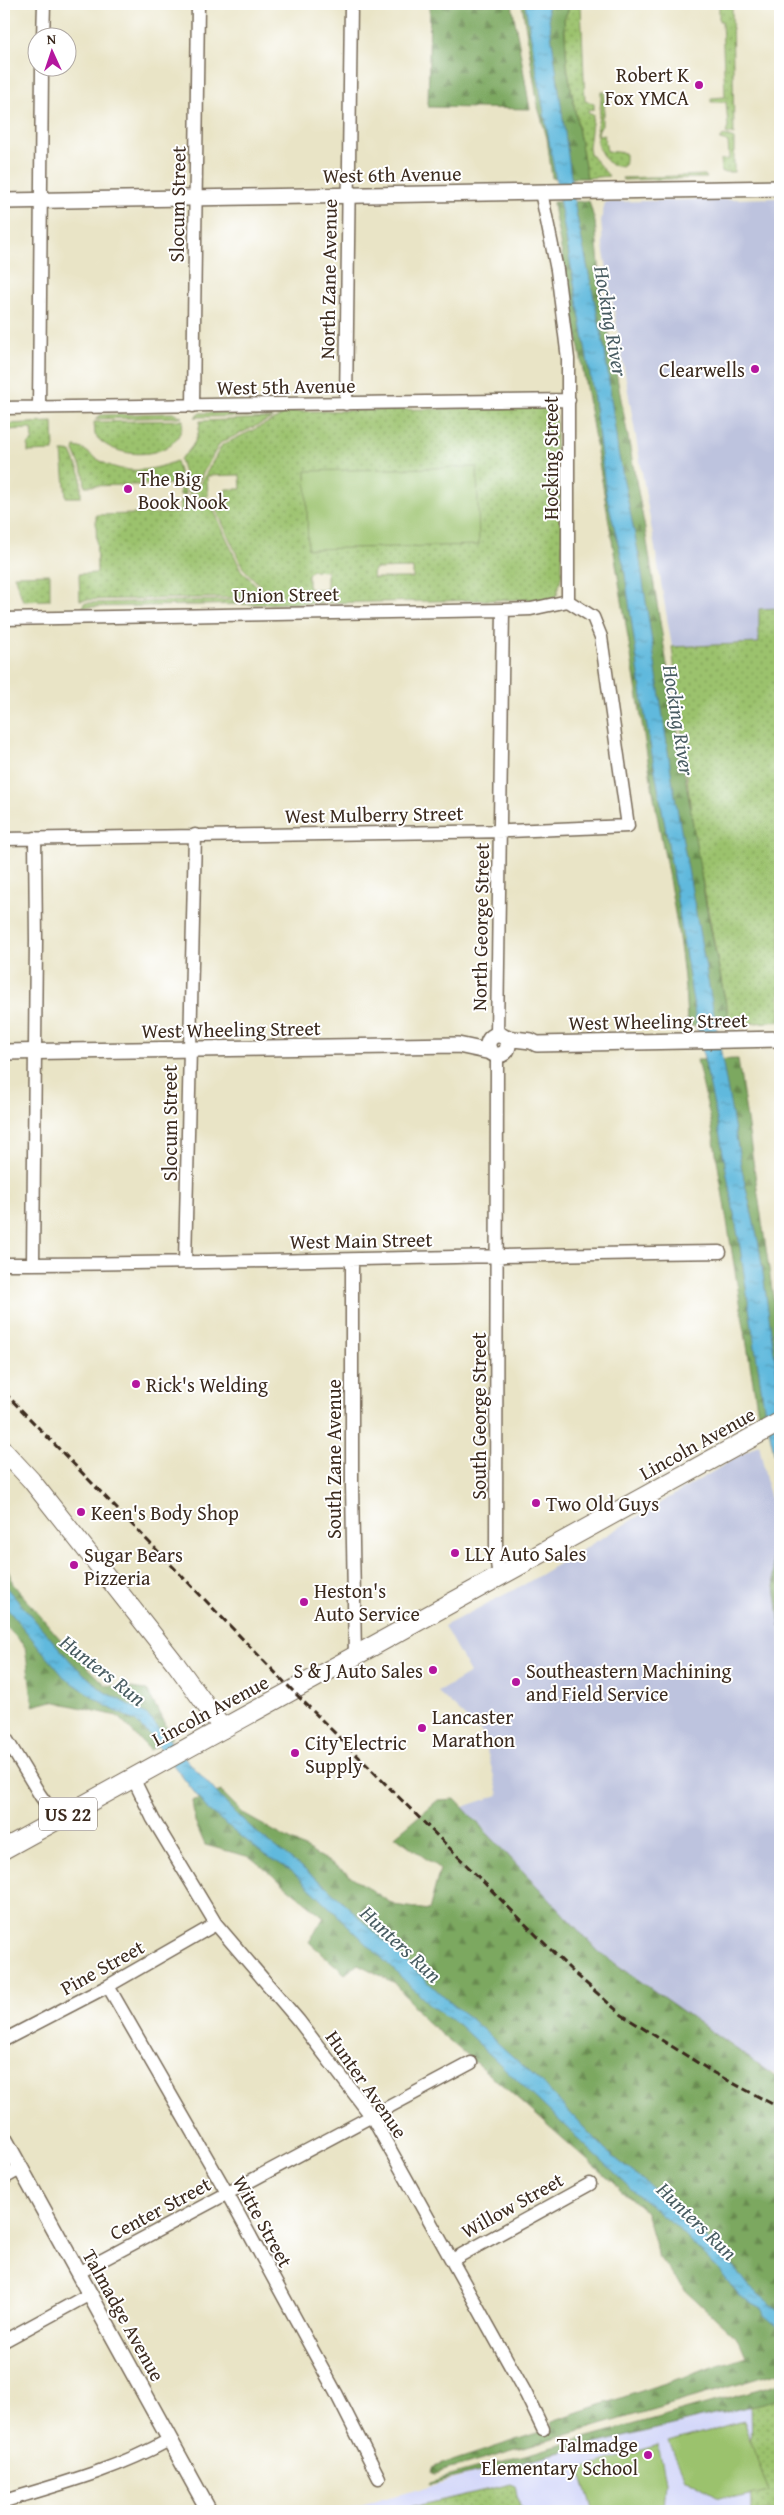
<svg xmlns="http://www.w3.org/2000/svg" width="784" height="2515" viewBox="0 0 784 2515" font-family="'Gentium Book Plus',serif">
	<defs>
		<pattern id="grass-dots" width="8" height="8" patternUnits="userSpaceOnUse" patternTransform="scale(1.25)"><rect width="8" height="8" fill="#9bc26d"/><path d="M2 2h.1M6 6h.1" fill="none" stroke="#809e59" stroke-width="1.8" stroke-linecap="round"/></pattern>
		<pattern id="forest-firs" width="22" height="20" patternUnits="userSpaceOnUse" patternTransform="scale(1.25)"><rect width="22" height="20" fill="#7ca860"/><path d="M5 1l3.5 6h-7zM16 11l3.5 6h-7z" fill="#67894f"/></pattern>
		<pattern id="water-ripples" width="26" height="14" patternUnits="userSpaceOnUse" patternTransform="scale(1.25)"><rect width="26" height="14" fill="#60b9dd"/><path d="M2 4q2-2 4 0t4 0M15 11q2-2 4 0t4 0" fill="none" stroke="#5097b3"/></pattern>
	</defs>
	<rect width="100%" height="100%" fill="#fff"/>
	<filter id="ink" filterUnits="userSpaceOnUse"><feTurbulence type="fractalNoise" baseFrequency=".02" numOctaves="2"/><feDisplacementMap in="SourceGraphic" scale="10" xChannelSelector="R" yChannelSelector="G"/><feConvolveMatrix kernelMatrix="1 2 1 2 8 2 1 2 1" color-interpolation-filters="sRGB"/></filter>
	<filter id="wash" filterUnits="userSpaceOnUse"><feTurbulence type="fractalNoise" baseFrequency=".0096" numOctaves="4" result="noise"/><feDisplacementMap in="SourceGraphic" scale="20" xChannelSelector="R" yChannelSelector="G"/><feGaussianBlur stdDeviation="1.12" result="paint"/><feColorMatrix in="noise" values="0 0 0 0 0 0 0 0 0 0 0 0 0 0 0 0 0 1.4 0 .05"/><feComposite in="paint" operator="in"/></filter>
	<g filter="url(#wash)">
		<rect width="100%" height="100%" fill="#e9e4c6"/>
		<path fill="#d4d8f9" d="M750 2398 752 2511H339Z"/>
		<path fill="#bdc3de" d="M780 198V608L759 609V643L672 647 603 246 601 220 605 202Z
			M759 1444 780 1548V2076L732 2056 635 2000 439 1815 499 1795 482 1733 438 1692 470 1673 444 1626 525 1584Z"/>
		<path fill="url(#grass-dots)" stroke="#6b7646" fill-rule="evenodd" d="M571 4H581L585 101 594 103V109L588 110V113L593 115 589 147 590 154 609 176 587 178 567 66 564 19Z
			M719 4H732L734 135 726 133 728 127 726 102H711V98L725 97 722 21H719Z
			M601 92H605L604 115H602V126L599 129 598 135H604L607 151 625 153V165L622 167 611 165C586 142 602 122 601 92Z
			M724 135 734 139V172H721L720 160 729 159 728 142 720 140Z
			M705 175 707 178 623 180 622 178Z
			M550 407V413L556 415V491L563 492 562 573 557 595 552 599 83 607 84 603 273 599 243 568 214 505 203 500 226 499V489H241L240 475 207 476 208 496 193 497 222 445 282 416 195 417 200 413ZM413 568V578H373L374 569ZM312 570 327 571V589H311L308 585V574Z
			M174 413 182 417 95 419 100 415Z
			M273 418 220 443 190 496 180 459C193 448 199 438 200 421Z
			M183 420C181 462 115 462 95 435L94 422Z
			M53 422 54 451 28 452V445L33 440 32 429 4 430V424Z
			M75 447C86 448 89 455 99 460 123 475 150 472 176 461L186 495H180V484L85 486 84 474 74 451Z
			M62 452H71L81 475V497H66Z
			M200 500 212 506 241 570 268 597 80 600 79 574 97 573 96 515 180 513V501Z
			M50 574V600L23 601 14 575Z
			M780 608V1021L730 1025 694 838 672 647 759 643V609Z
			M780 2389V2511H752L750 2398Z
			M511 2484 516 2486 521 2511H396Z"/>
		<path fill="url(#forest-firs)" stroke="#5c693f" d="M430 4H512L530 109 428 107Z
			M522 4H571L564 19 567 66 587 178H552L547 138 538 107Z
			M589 201 595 222 602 296 645 529 706 905 730 1025 687 1026C685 939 662 853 649 767 619 581 589 396 554 211L553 202Z
			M738 1059 780 1343V1408L759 1420 711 1122 697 1060Z
			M780 1519V1627L771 1550Z
			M4 1558 13 1584 67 1647 106 1685 147 1690 172 1738 150 1750 117 1716 52 1701 33 1706 25 1647 4 1624Z
			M221 1791 245 1815 333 1864 394 1905 429 1910 440 1869 395 1836 438 1800 455 1799 599 1952 780 2080V2372L462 2466 435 2473 431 2472 432 2468 437 2466 553 2428 552 2421 746 2356 739 2340 681 2286 657 2255 655 2242 646 2212 508 2090 426 2021 395 1983 358 1964 345 1974 309 1942 324 1917 250 1857 205 1845 195 1822 192 1801Z
			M780 2383V2399L430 2484 429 2482Z"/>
		<path fill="#9bc26d" stroke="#6b7646" d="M477 467 479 545 308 549 306 471Z
			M743 2421 769 2492 741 2498 717 2496 685 2478 669 2442Z
			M657 2445 665 2481 663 2508 660 2511H593L580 2470Z"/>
		<path fill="url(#water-ripples)" stroke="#4e727e" d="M525 4H547L576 212 605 351 618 452 640 561 673 785 742 1170 759 1245 780 1395V1480L764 1407 740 1247 717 1120 696 1021 666 831 644 711 624 567 606 494 593 392Z
			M4 1585 74 1665 103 1691 146 1714 232 1810 262 1837 327 1887 445 1998 470 2018 543 2084 605 2150 670 2202 733 2266 748 2286 780 2311V2329L764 2315 762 2308 739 2296 719 2270 674 2225 632 2190 459 2025 432 2007 293 1872 261 1852 208 1810 150 1735 135 1721 108 1707 64 1677 4 1605Z"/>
	</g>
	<g filter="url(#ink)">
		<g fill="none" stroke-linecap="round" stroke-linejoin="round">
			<defs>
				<path id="minor" d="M43 38 44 4
					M541 192 557 270 568 359V601
					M346 404 351 4
					M193 406 198 4
					M4 408 569 400
					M39 408 42 68
					M4 619 503 610 531 609 568 601
					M4 839 509 831 628 826 601 637 593 617 568 601
					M497 1034 503 610
					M497 1055 496 1556 499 1577
					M352 1261V1486L355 1657
					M185 1262 195 835
					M4 1264C243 1264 481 1255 720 1252
					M33 1264 36 940 35 838
					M4 1735 40 1795 58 1820
					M133 1778 153 1819 216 1924 299 2021 372 2117 526 2394 543 2429
					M108 1986 222 2184 336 2393 379 2478
					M4 2040 108 1986 216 1924
					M4 2178 20 2169
					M452 2260 590 2184
					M78 2273 471 2063
					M4 2341 90 2294
					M4 2501C61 2484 117 2469 169 2440"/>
				<path id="tertiary" d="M4 201 780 188
					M488 1045a10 10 0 1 1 20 0a10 10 0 1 1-20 0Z
					M505 1038 531 1041 537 1044 780 1039
					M4 1052 458 1045 491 1052
					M4 2138 209 2511"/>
				<path id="secondary" d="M4 1451 31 1480 176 1664 223 1729"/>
				<path id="primary" d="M4 1849 780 1422"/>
			</defs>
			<use href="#minor" stroke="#786b59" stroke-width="15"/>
			<use href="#tertiary" stroke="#786b59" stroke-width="18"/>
			<use href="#secondary" stroke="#786b59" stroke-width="20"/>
			<use href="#primary" stroke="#786b59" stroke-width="21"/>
			<use href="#minor" stroke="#fff" stroke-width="12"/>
			<use href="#tertiary" stroke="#fff" stroke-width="15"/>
			<use href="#secondary" stroke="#fff" stroke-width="18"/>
			<use href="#primary" stroke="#fff" stroke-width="19"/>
			<path stroke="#3b2a1e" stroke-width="3" stroke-dasharray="8 4" stroke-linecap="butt" d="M4 1392 293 1691 571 1970 622 2015 714 2073 780 2108"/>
		</g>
	</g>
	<g fill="#b5179e" stroke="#fff" stroke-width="2">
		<circle cx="699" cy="85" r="5"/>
		<circle cx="755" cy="369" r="5"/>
		<circle cx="128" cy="489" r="5"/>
		<circle cx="136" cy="1384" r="5"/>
		<circle cx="536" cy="1503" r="5"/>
		<circle cx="81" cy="1512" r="5"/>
		<circle cx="455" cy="1553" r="5"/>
		<circle cx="74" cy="1565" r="5"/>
		<circle cx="304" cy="1602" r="5"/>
		<circle cx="433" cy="1670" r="5"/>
		<circle cx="516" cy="1682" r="5"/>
		<circle cx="422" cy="1728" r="5"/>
		<circle cx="295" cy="1753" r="5"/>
		<circle cx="648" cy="2455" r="5"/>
	</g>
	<g text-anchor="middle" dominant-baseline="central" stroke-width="4" stroke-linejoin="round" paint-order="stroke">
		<rect fill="#fff" stroke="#766a62" stroke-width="1" x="39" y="1797.5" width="58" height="33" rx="4"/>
		<g font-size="19" font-weight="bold" fill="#3b2a1e">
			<text x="68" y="1814">US 22</text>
		</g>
		<g font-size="20" fill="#3b2a1e" stroke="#fff" text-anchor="start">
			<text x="689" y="74" text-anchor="end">Robert K<tspan x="689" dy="23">Fox YMCA</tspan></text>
			<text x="745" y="369" text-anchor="end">Clearwells</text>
			<text x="138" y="478">The Big<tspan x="138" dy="23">Book Nook</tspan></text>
			<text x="146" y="1384">Rick's Welding</text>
			<text x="546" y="1503">Two Old Guys</text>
			<text x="91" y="1512">Keen's Body Shop</text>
			<text x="465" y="1553">LLY Auto Sales</text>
			<text x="84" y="1554">Sugar Bears<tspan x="84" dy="23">Pizzeria</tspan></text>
			<text x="314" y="1590">Heston's<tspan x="314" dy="23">Auto Service</tspan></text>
			<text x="423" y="1670" text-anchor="end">S &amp; J Auto Sales</text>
			<text x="526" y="1670">Southeastern Machining<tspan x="526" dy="23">and Field Service</tspan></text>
			<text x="432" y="1716">Lancaster<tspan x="432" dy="23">Marathon</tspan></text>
			<text x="305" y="1742">City Electric<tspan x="305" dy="23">Supply</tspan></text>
			<text x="638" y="2444" text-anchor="end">Talmadge<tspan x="638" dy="23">Elementary School</tspan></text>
		</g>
		<g font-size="20" fill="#3b2a1e" stroke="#fff">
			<text transform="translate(392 174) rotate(-1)">West 6th Avenue</text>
			<text transform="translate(177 204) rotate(-89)">Slocum Street</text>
			<text transform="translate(328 279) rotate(-89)">North Zane Avenue</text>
			<text transform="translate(286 386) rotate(-1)">West 5th Avenue</text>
			<text transform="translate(550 458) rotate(-90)">Hocking Street</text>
			<text transform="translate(286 594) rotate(-1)">Union Street</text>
			<text transform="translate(374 814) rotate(-1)">West Mulberry Street</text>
			<text transform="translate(480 927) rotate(-89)">North George Street</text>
			<text transform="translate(658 1021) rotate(-1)">West Wheeling Street</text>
			<text transform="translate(231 1029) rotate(-1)">West Wheeling Street</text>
			<text transform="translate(169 1123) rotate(-90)">Slocum Street</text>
			<text transform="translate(361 1240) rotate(-1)">West Main Street</text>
			<text transform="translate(478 1416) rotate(-90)">South George Street</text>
			<text transform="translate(697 1443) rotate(-29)">Lincoln Avenue</text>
			<text transform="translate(333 1459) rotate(-90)">South Zane Avenue</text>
			<text transform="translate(210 1710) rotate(-28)">Lincoln Avenue</text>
			<text transform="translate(102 1967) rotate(-29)">Pine Street</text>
			<text transform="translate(367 2084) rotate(55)">Hunter Avenue</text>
			<text transform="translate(512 2205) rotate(-29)">Willow Street</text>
			<text transform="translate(160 2208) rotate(-28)">Center Street</text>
			<text transform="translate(263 2221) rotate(61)">Witte Street</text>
			<text transform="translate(124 2315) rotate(61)">Talmadge Avenue</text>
		</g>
		<g font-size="21" font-style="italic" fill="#485c61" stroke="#fff">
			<text transform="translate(611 321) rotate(80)">Hocking River</text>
			<text transform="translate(679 720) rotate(81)">Hocking River</text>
			<text transform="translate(103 1670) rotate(38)">Hunters Run</text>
			<text transform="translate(401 1944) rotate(43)">Hunters Run</text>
			<text transform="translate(697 2221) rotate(44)">Hunters Run</text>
		</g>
	</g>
	<rect width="784" height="2515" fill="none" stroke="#fff" stroke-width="20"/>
	<g transform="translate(52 52) rotate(357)"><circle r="24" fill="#ffffff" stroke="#b1aaa5"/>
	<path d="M0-4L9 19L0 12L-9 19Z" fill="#b5179e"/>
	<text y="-8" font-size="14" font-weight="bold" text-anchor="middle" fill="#3b2a1e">N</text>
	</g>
</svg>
